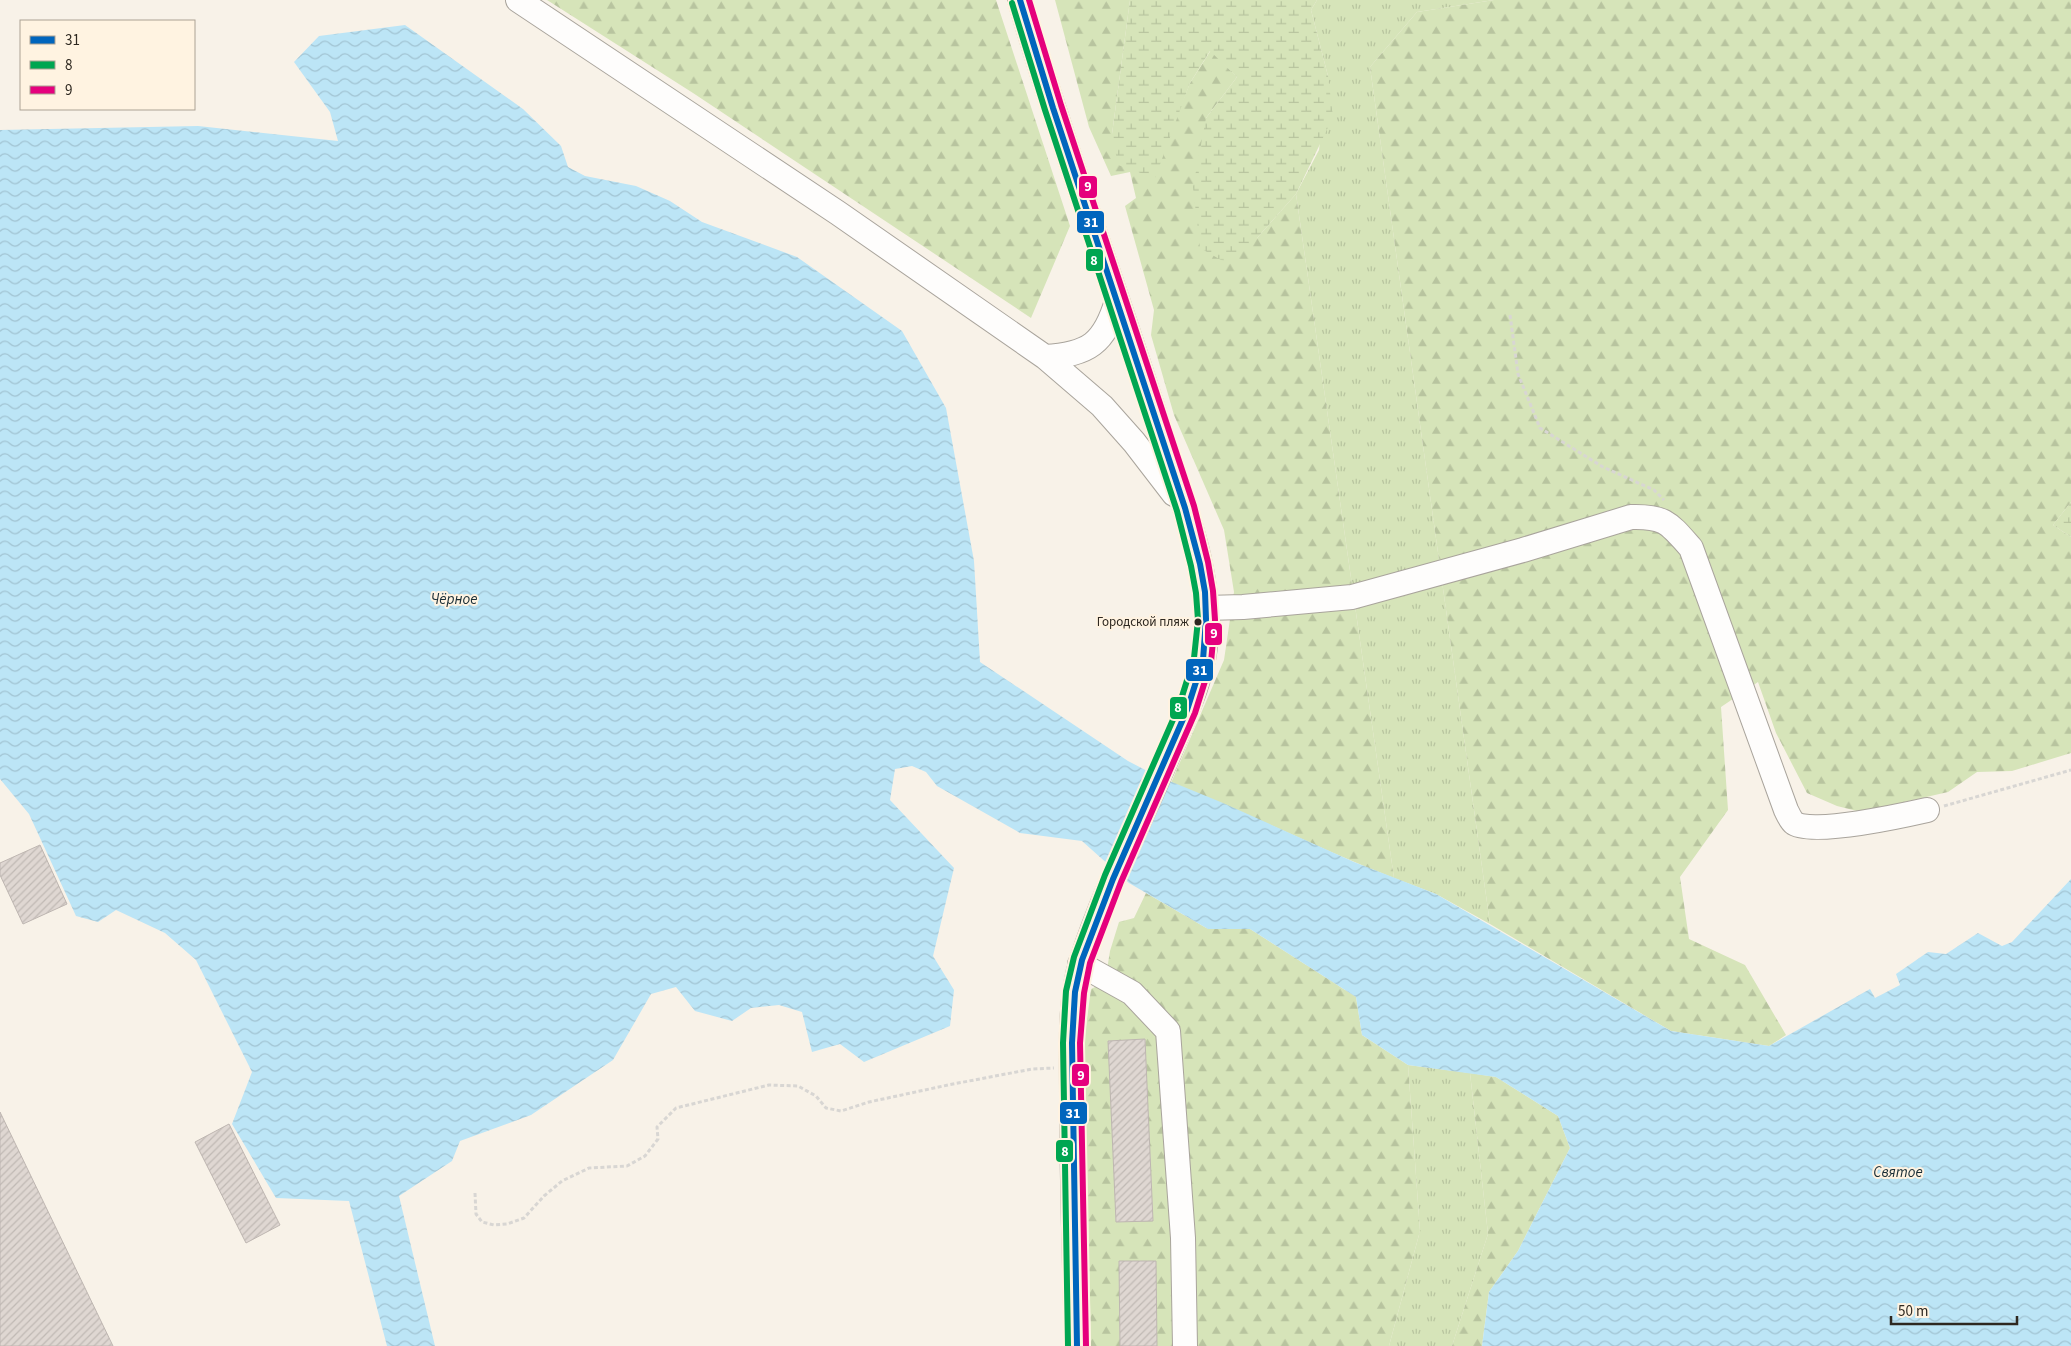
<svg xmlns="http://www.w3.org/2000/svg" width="2071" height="1346" viewBox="0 0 2071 1346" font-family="'Source Sans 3',sans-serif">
	<defs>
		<pattern id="grass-tufts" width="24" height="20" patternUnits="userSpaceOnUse" patternTransform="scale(1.25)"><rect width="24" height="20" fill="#d6e4b9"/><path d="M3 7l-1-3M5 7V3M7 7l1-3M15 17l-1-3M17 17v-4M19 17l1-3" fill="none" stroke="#b8c49f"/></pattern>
		<pattern id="forest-firs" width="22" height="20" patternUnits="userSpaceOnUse" patternTransform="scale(1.25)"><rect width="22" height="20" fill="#d6e4b9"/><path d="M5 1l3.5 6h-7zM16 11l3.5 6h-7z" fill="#b8c49f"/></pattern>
		<pattern id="wetland-marsh" width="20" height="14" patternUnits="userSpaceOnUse" patternTransform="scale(1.25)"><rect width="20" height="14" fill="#d6e4b9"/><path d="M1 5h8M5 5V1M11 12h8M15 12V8" fill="none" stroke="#b8c49f"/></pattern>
		<pattern id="water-waves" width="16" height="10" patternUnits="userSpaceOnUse" patternTransform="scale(1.25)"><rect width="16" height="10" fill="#bce5f6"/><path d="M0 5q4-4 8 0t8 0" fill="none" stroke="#a2c4d3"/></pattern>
		<pattern id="building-hatch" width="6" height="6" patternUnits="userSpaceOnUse" patternTransform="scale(1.25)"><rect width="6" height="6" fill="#dfd7d2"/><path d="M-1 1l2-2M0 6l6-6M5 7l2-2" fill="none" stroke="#c0b9b4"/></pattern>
	</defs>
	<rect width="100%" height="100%" fill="#f8f2e8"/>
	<path fill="url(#grass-tufts)" d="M1317 0H1494L1417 12 1370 67 1490 924 1436 894 1394 878 1296 194 1319 150 1328 76 1311 10Z
		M1408 1065 1470 1073 1488 1234 1452 1346H1389L1420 1231Z"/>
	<path fill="url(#forest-firs)" fill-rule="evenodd" d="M547 0H996L1070 226 1031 318 693 93Z
		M1055 0H1130L1112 134 1182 103 1190 83 1211 50 1237 77 1206 118 1257 238 1296 194 1394 878C1319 849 1247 812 1171 783L1224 660 1234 592 1224 530 1174 415 1151 335 1154 310 1125 206 1136 198 1130 172 1111 176 1089 127Z
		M1494 0H2071V502L2053 525 2071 537V753L2012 771 1977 772 1948 792 1861 812 1837 806 1807 793 1776 733 1758 682 1721 707 1728 810 1680 877 1689 939 1745 965 1786 1035 1769 1046 1671 1031 1490 924 1370 67 1417 12Z
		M1146 893 1208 929H1250L1356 997 1362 1035 1408 1065 1420 1231 1389 1346H1157L1155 1261H1119L1120 1346H1091L1084 1042 1091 989 1105 982 1110 951 1119 922 1134 918ZM1145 1039 1153 1220 1116 1222 1109 1041Z
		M1470 1073 1496 1077 1558 1116 1570 1148 1518 1251 1489 1292 1482 1346H1452L1488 1234Z"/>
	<path fill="url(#wetland-marsh)" d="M1130 0H1317L1311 10 1328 76 1333 117 1296 194 1257 238 1230 261 1221 260 1200 248 1193 187 1206 118 1237 77 1210 51 1190 83 1155 178 1118 165 1112 134Z
		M2071 502V537L2053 525Z"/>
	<path fill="url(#water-waves)" d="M405 25 523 109 561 146 568 167 585 176 636 186 670 201 702 222 797 257 902 331 946 408 974 561 980 662 1128 761 1155 775 1223 803 1354 862 1436 894 1671 1031 1769 1046 1870 989 1875 998 1900 985 1896 974 1928 952 1946 954 1978 933 2002 946 2012 942 2071 879V1346H1482L1489 1292 1518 1251 1570 1148 1558 1116 1496 1077 1408 1065 1362 1035 1356 997 1250 929H1208L1129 883 1082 841 1020 833 937 786 926 772 912 766 895 769 890 800 954 868 933 956 954 990 950 1026 864 1062 840 1044 812 1052 802 1012 779 1005 751 1008 732 1021 695 1011 676 987 651 994 613 1060 531 1115 460 1141 452 1161 399 1196 435 1346H387L349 1201 276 1198 232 1124 252 1072 196 960 165 933 116 910 98 922 76 916 29 814 0 779V130L198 126 338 141 330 112 294 62 319 36Z"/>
	<path fill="url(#building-hatch)" stroke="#beb6b1" d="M40 845 67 904 23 924 0 875V863Z
		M1145 1039 1153 1221 1116 1222 1108 1041Z
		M0 1112 113 1346H0Z
		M229 1124 280 1225 246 1243 195 1142Z
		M1119 1261H1156L1157 1346H1120Z"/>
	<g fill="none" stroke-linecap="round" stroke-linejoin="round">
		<defs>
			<path id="minor" d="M518 0 838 213 1045 357 1102 406 1134 442 1174 494
				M1020 0C1062 144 1114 285 1159 428 1180 497 1214 574 1205 647 1201 681 1185 714 1172 746 1142 818 1106 886 1082 960 1069 1000 1072 1051 1072 1093 1072 1177 1075 1262 1077 1346
				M1045 357C1089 354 1104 344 1117 301
				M1206 608 1243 607 1352 597 1523 550 1631 517C1665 516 1669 523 1691 548L1786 810C1788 814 1791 821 1794 823 1809 836 1905 815 1927 810
				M1080 964 1132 993 1168 1031 1183 1238 1185 1346"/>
		</defs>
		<use href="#minor" stroke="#a9a49c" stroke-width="26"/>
		<path stroke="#d8d6d3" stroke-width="3" stroke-dasharray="4 2.5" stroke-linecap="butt" d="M1510 315 1518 374 1540 428 1603 467 1654 490 1664 500
			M1944 806 2071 770
			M475 1193 476 1214 482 1222 494 1225 507 1224 524 1218 544 1196 562 1181 589 1168 627 1166 645 1156 658 1139 657 1127 676 1108 769 1085 798 1086 816 1096 826 1108 841 1111 869 1102 948 1085 1032 1069 1054 1068"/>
		<use href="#minor" stroke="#fefdfc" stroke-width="24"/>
		<defs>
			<path id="bus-1" d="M1020 0 1053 108 1185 508 1200 564 1205 592 1206 619 1203 660 1187 710 1113 879 1082 960 1075 992 1072 1043 1077 1346"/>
			<path id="bus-2" d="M1012 3 1045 110 1177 511 1191 566 1196 593 1198 620 1194 658 1179 706 1105 875 1074 957 1066 991 1063 1043 1068 1346"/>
			<path id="bus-3" d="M1029 0 1061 105 1194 506 1208 562 1213 591 1215 620 1211 662 1195 713 1121 882 1090 963 1084 993 1080 1043 1086 1346"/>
		</defs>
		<use href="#bus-1" stroke="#fff3e1" stroke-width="10"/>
		<use href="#bus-2" stroke="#fff3e1" stroke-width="10"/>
		<use href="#bus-3" stroke="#fff3e1" stroke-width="10"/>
		<use href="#bus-1" stroke="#0065bd" stroke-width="6"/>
		<use href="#bus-2" stroke="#00a651" stroke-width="6"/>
		<use href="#bus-3" stroke="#e5007d" stroke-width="6"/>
	</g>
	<circle fill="#2e2820" stroke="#fff3e1" stroke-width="2" cx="1198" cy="622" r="4.5"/>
	<g text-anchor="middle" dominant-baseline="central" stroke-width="4" stroke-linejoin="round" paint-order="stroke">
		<g font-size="13" fill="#2e2820" stroke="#fff3e1" text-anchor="end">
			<text x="1189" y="622">Городской пляж</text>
		</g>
		<g font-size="15" font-style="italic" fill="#192d36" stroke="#fff3e1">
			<text x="454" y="599">Чёрное</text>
			<text x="1898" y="1172">Святое</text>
		</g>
	</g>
	<g stroke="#fff3e1" stroke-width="2">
		<rect x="1078" y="175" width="20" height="24" rx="5" fill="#e5007d"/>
		<rect x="1076" y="210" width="29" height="24" rx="5" fill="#0065bd"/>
		<rect x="1085" y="248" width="19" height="24" rx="5" fill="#00a651"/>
		<rect x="1204" y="622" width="19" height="24" rx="5" fill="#e5007d"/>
		<rect x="1185" y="658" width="29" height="24" rx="5" fill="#0065bd"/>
		<rect x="1169" y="696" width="19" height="24" rx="5" fill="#00a651"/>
		<rect x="1071" y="1063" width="19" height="24" rx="5" fill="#e5007d"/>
		<rect x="1059" y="1101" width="29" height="24" rx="5" fill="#0065bd"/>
		<rect x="1055" y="1139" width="19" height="24" rx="5" fill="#00a651"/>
	</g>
	<g font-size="14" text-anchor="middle" font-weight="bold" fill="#fff">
		<text x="1088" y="191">9</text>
		<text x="1091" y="227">31</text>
		<text x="1094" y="265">8</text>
		<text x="1214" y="638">9</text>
		<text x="1200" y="675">31</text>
		<text x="1178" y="712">8</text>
		<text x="1081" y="1080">9</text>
		<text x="1073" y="1118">31</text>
		<text x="1065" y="1156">8</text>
	</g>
	<rect x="20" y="20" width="175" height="90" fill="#fff3e1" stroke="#aba294"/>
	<rect x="30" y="36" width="25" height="8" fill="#0065bd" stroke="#aba294"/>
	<text x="65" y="45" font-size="15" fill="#2e2820">31</text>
	<rect x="30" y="61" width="25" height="8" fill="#00a651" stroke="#aba294"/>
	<text x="65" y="70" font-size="15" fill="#2e2820">8</text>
	<rect x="30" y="86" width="25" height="8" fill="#e5007d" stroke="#aba294"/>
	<text x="65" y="95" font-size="15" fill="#2e2820">9</text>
	<path d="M1891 1316v8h126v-8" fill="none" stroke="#2e2820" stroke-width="2.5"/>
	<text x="1898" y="1316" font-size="15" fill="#2e2820" stroke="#fff3e1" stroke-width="4" paint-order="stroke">50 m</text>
</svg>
